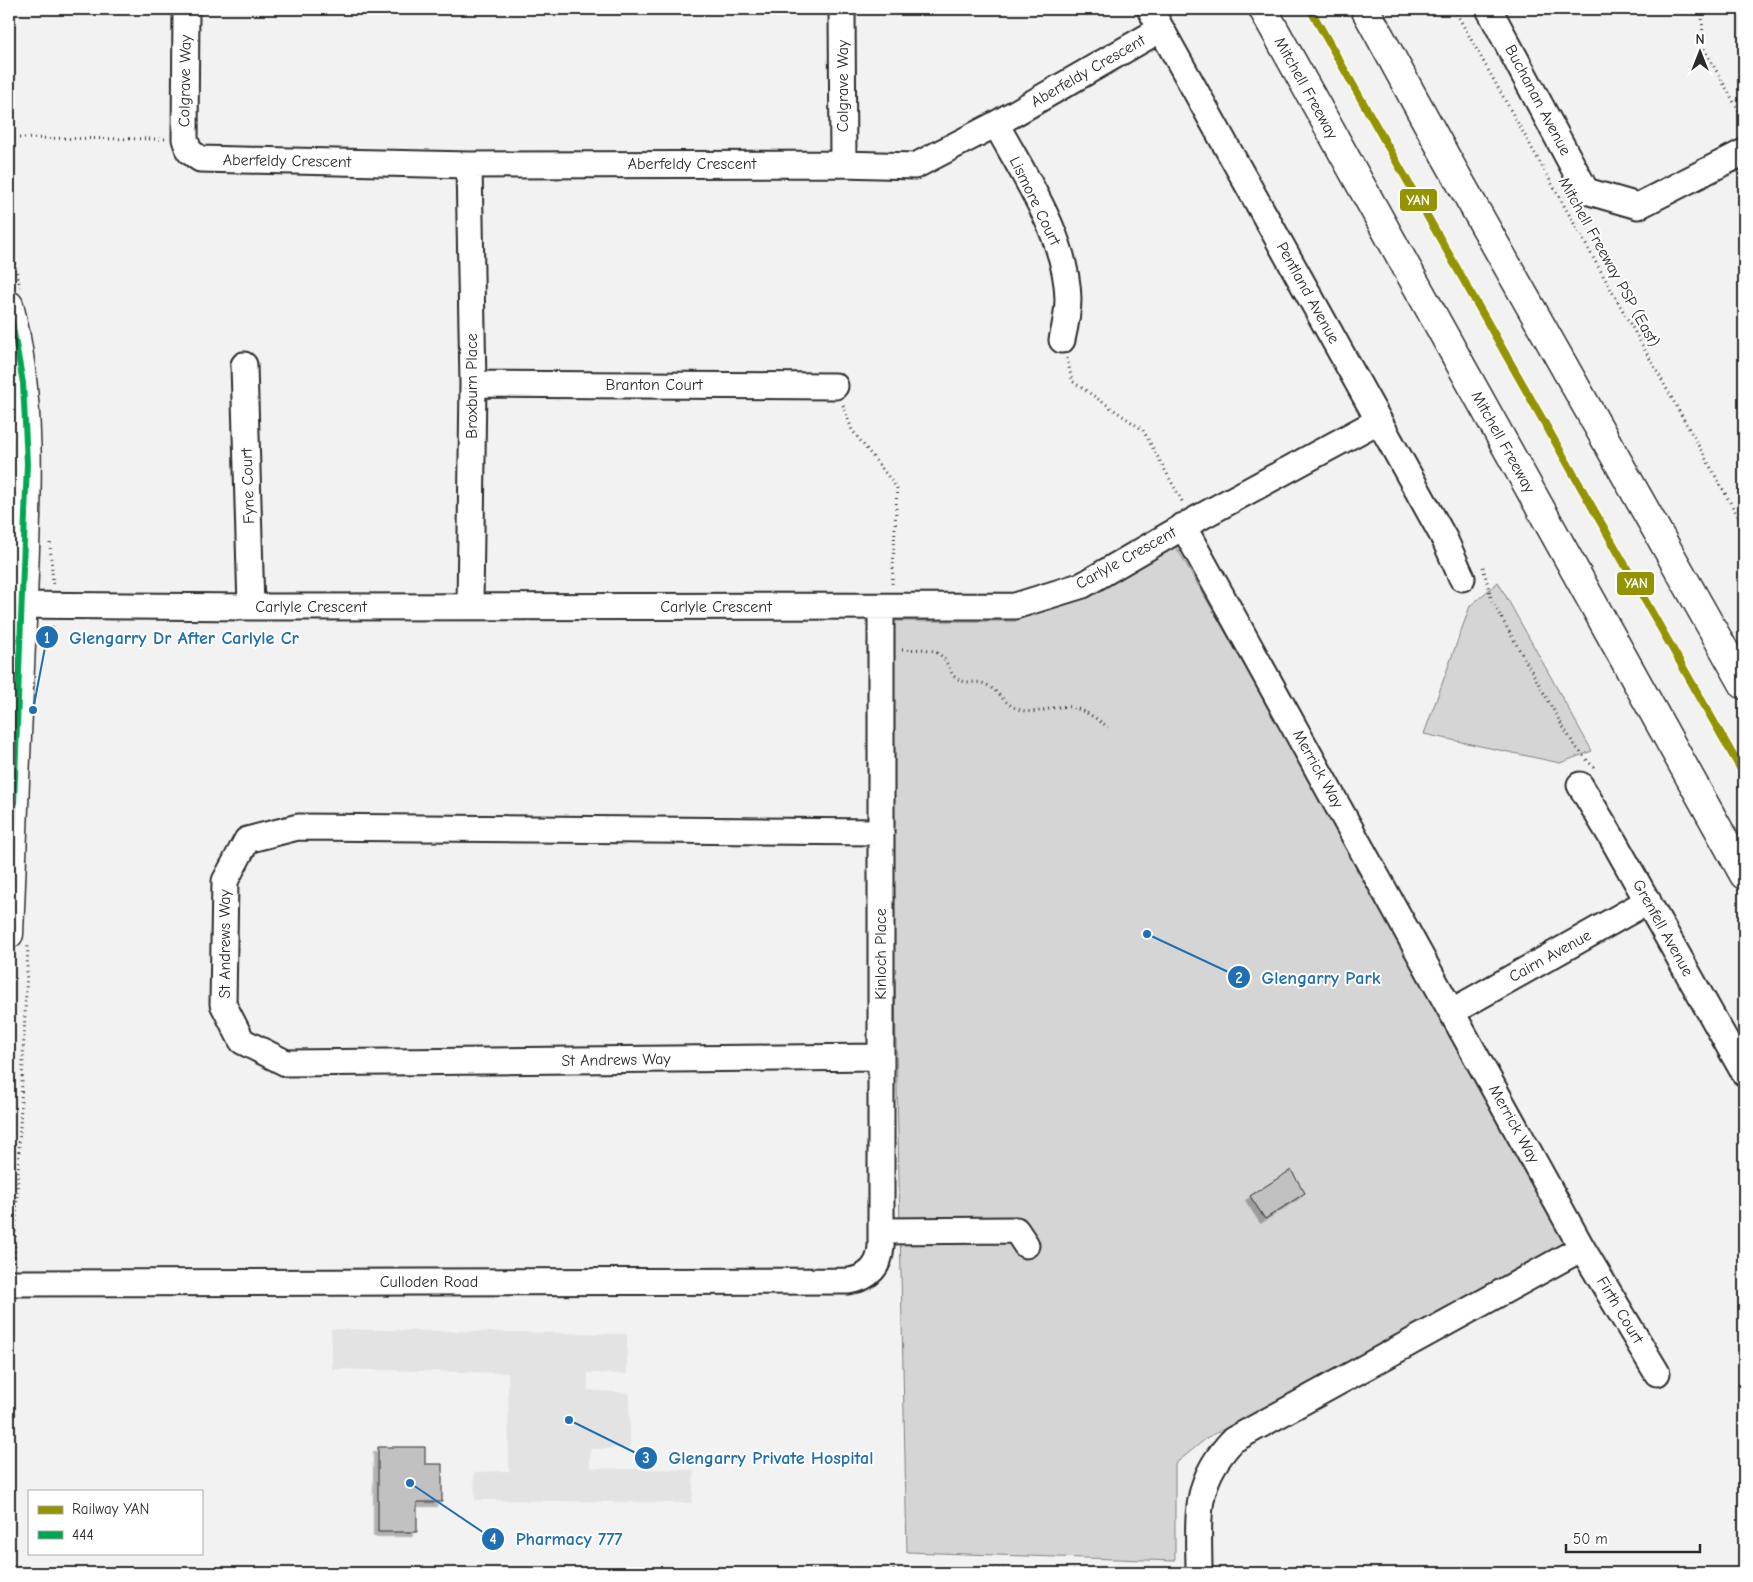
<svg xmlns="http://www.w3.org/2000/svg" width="1753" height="1582" viewBox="0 0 1753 1582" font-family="'Comic Neue',sans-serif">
	<defs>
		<filter id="shadow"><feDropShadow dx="-4.5" dy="4.5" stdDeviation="0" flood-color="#0004"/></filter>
	</defs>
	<rect width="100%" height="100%" fill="#f2f2f2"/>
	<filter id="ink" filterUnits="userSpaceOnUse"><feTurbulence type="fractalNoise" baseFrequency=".02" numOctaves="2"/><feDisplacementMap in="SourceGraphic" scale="10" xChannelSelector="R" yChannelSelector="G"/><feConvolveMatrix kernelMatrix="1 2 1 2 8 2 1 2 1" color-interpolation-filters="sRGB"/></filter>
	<g filter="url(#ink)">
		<path fill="#e3e3e3" d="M331 1329 627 1334V1374L588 1373V1390L629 1393 630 1448 590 1449V1468L694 1470 692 1503 475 1500 474 1472 509 1471 508 1373 332 1369Z"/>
		<path fill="#d5d5d5" stroke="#808080" d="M1175 545 1582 1248 1208 1437 1175 1464V1561L907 1552 887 621H1015Z
			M1498 582 1592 751 1560 763 1424 734 1470 606Z"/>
		<path fill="#c1c1c1" stroke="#2b2b2b" filter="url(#shadow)" d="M1291 1170 1305 1193 1265 1219 1250 1196Z
			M378 1447H425V1464H442V1502H417V1532H378Z"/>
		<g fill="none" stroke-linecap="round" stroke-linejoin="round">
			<defs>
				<path id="minor" d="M186 9 185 139 189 151 200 159 469 165 843 164 915 166 996 124 1161 29
					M842 9 843 164
					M1150 9 1444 538 1462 578
					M1489 9 1586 191 1638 206 1744 152
					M996 124C1024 176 1067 238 1068 299 1068 313 1065 327 1062 340
					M469 165 473 384 470 606
					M244 365 251 607
					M473 384 835 386
					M1183 526 1582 1248 1233 1440C1192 1483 1199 1518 1199 1573
					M9 605 251 607 1015 606 1083 585 1193 521 1378 421
					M1580 785 1612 838 1744 1073
					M881 832 298 827 247 840 225 881 223 1004 242 1041 286 1063 881 1057
					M1453 1011 1648 901
					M881 1231 1016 1230 1026 1245
					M1582 1248 1657 1373
					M9 1283 849 1281C869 1278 880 1266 881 1246V608"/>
				<path id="major" d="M9 305C35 408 26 517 22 621 17 725 13 830 9 934"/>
				<path id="highway" d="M1263 9 1744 875
					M1365 9 1447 159 1744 685"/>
			</defs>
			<use href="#minor" stroke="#2b2b2b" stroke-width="29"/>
			<use href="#major" stroke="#2b2b2b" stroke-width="31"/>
			<use href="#highway" stroke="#2b2b2b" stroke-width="31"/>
			<path stroke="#2b2b2b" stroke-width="3" stroke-dasharray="1 4" stroke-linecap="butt" d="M1454 9 1744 527
				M1702 9 1703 47 1744 120
				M9 138 166 139
				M9 238 20 287
				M1067 358 1072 381 1143 430 1183 503
				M843 405 852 430 897 488 892 587
				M50 543 53 584
				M1483 567 1492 601 1563 727 1575 746 1594 768
				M44 639 54 626
				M902 650C919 650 936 645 946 662 949 667 951 674 956 678 965 685 975 680 985 684 998 690 1004 704 1018 709 1034 715 1045 709 1059 707 1077 704 1094 717 1108 727
				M9 1164 19 1163
				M14 1262 28 946
				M9 1319 13 1303
				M9 1565 30 1571 303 1573 985 1570 1178 1573
				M12 1573 14 1567"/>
			<use href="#minor" stroke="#fff" stroke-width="25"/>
			<use href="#major" stroke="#fff" stroke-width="28"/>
			<use href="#highway" stroke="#fff" stroke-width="28"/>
			<defs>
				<path id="bus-1" d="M9 305 23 383 27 463 9 934"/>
			</defs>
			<use href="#bus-1" stroke="#fff" stroke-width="10"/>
			<use href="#bus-1" stroke="#00a651" stroke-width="6"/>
			<defs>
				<path id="rail-1" d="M1310 9 1744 775"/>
			</defs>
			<use href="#rail-1" stroke="#fff" stroke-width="11"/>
			<use href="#rail-1" stroke="#949300" stroke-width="8"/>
		</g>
	</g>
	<g text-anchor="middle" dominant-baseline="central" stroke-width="4" stroke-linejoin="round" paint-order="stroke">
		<g font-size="16" fill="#2b2b2b" stroke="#fff">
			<text transform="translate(1088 71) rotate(-30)">Aberfeldy Crescent</text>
			<text transform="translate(185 81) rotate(-89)">Colgrave Way</text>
			<text transform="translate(843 86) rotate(-90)">Colgrave Way</text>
			<text transform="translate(1306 88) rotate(61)">Mitchell Freeway</text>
			<text transform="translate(1538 100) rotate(62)">Buchanan Avenue</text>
			<text transform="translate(287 161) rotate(1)">Aberfeldy Crescent</text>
			<text x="692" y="164">Aberfeldy Crescent</text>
			<text transform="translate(1035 201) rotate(64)">Lismore Court</text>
			<text transform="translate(1609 262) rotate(61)">Mitchell Freeway PSP (East)</text>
			<text transform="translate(1308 293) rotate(61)">Pentland Avenue</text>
			<text x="654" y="385">Branton Court</text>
			<text transform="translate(472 386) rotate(-90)">Broxburn Place</text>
			<text transform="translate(1503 442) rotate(61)">Mitchell Freeway</text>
			<text transform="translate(248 486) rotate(-92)">Fyne Court</text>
			<text transform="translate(1126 558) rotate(-29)">Carlyle Crescent</text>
			<text x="311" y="607">Carlyle Crescent</text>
			<text x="716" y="607">Carlyle Crescent</text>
			<text transform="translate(1318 769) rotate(61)">Merrick Way</text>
			<text transform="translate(1663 928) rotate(61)">Grenfell Avenue</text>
			<text transform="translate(225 944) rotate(-90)">St Andrews Way</text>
			<text transform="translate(881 954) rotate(-90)">Kinloch Place</text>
			<text transform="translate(1550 956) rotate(-29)">Cairn Avenue</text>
			<text transform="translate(616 1060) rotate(-1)">St Andrews Way</text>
			<text transform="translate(1514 1124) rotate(61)">Merrick Way</text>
			<text x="429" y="1282">Culloden Road</text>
			<text transform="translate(1620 1310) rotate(59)">Firth Court</text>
		</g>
	</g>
	<path fill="none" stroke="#1f6fb2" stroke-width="2" d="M33 710L47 637M1147 934L1239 977M569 1420L646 1458M410 1483L493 1539"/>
	<g fill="#1f6fb2" stroke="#fff" stroke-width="2">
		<circle cx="33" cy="710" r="5"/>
		<circle cx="1147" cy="934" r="5"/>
		<circle cx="569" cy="1420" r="5"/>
		<circle cx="410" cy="1483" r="5"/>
		<circle cx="47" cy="637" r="12"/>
		<circle cx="1239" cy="977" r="12"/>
		<circle cx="646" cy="1458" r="12"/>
		<circle cx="493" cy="1539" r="12"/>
	</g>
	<g font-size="15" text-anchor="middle" font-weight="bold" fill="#fff">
		<text x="47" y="643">1</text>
		<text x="1239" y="983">2</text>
		<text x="646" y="1463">3</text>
		<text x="493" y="1544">4</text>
	</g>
	<g font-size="18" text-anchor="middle" font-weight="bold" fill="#1f6fb2" stroke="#fff" stroke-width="4" stroke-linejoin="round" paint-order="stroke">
		<text x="184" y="644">Glengarry Dr After Carlyle Cr</text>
		<text x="1321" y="984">Glengarry Park</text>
		<text x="771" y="1464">Glengarry Private Hospital</text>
		<text x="569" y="1545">Pharmacy 777</text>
	</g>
	<g stroke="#fff" stroke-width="2">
		<rect x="1399" y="188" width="39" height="24" rx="5" fill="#949300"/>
		<rect x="1616" y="571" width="39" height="25" rx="5" fill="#949300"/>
	</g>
	<g font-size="14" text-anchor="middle" font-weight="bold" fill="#fff">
		<text x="1418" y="205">YAN</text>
		<text x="1636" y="588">YAN</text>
	</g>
	<rect width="1753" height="1582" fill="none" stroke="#fff" stroke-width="30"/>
	<rect x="15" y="15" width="1723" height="1552" fill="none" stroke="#2b2b2b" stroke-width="2" filter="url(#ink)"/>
	<rect x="28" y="1490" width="175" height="65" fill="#ffffff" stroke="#aaaaaa"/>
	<rect x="38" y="1506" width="25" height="8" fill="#949300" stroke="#aaaaaa"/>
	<text x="72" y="1514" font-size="15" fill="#2b2b2b">Railway YAN</text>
	<rect x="38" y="1531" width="25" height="8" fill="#00a651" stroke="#aaaaaa"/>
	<text x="72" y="1540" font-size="15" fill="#2b2b2b">444</text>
	<g transform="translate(1700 52)" stroke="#ffffff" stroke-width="4" paint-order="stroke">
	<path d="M0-4L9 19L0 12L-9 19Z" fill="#2b2b2b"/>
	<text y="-8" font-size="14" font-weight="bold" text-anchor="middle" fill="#2b2b2b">N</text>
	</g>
	<path d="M1566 1544v8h134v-8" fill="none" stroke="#2b2b2b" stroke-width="2.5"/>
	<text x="1573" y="1544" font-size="15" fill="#2b2b2b" stroke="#ffffff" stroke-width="4" paint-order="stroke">50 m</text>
</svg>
